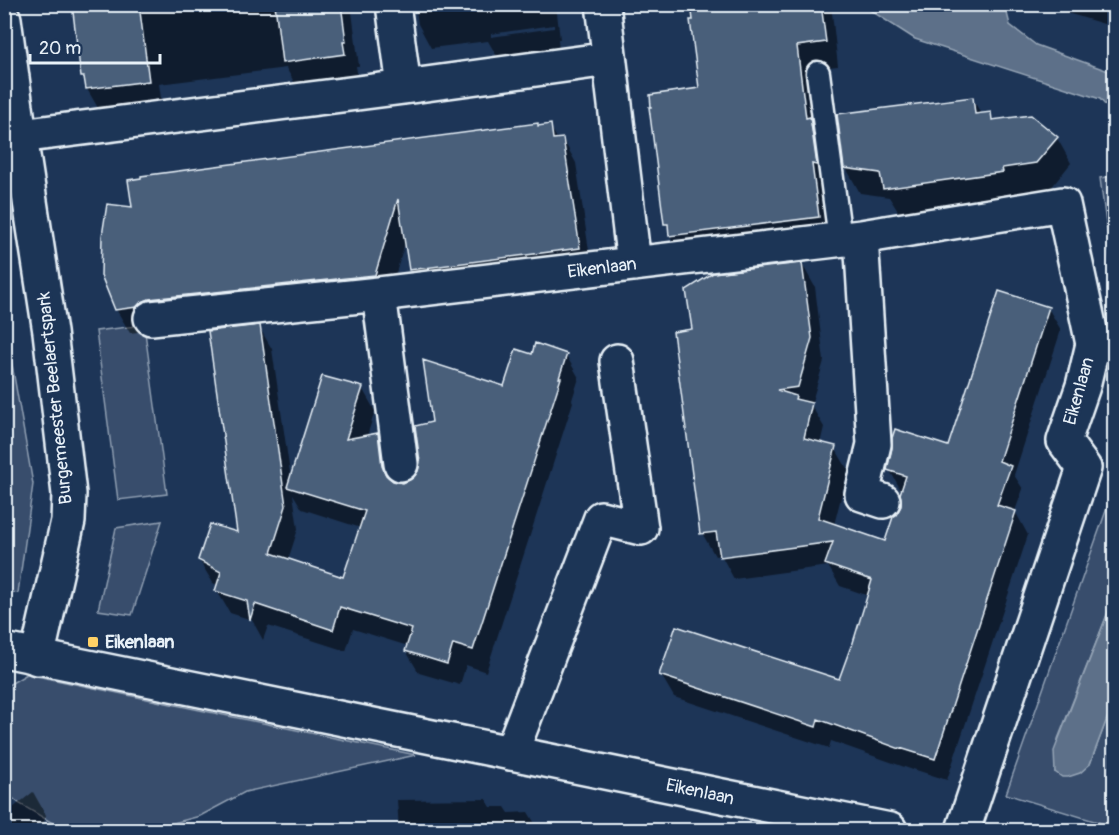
<svg xmlns="http://www.w3.org/2000/svg" width="1119" height="835" viewBox="0 0 1119 835" font-family="Pangolin,sans-serif">
	<rect width="100%" height="100%" fill="#1d3557"/>
	<filter id="ink" filterUnits="userSpaceOnUse"><feTurbulence type="fractalNoise" baseFrequency=".0167" numOctaves="2"/><feDisplacementMap in="SourceGraphic" scale="12" xChannelSelector="R" yChannelSelector="G"/><feConvolveMatrix kernelMatrix="1 2 1 2 8 2 1 2 1" color-interpolation-filters="sRGB"/></filter>
	<g filter="url(#ink)">
		<path fill="#374d6c" stroke="#909fb2" stroke-width="1.5" d="M1114 176V285L1100 178Z
			M4 319 33 484 18 593 4 591Z
			M144 325 167 494 118 500 96 331Z
			M1114 488V597L1058 739 1055 772 1090 764 1114 700V827L1006 794Z
			M162 521 132 615 98 610 116 528Z
			M27 674 416 755 245 792 200 816 147 830H82L54 824 20 804 5 792V687Z"/>
		<path fill="#5d7089" stroke="#95a4b5" stroke-width="1.5" d="M862 5H1005L1010 25 1036 45 1114 73V115L1100 99 915 39Z
			M1114 597V700L1090 764 1080 773 1068 777H1062L1055 772 1054 751Z"/>
		<path fill="#0007" fill-rule="evenodd" d="M73 4H351L359 66H356L358 78 297 87 286 68 159 84 162 105 101 113 87 89V83L83 76Z
			M415 4H556L560 39H558L559 51 499 60 488 41 431 48 418 24ZM554 25V28L491 37V34Z
			M690 4H831L838 66 809 69 832 240 684 260 670 236V230L666 224 701 89Z
			M1044 4H1114V27L1044 6Z
			M972 98 982 115 990 114 994 121 1057 138 1071 163 1051 188 1016 193V198L899 213 889 197 860 193 846 168Z
			M550 126 558 140 563 139 576 163 592 271 424 293 410 270 406 240 388 299 130 333 116 309 134 209Z
			M802 264 815 287 824 361 811 405 824 427 820 444 835 448 848 470 834 525 886 543 897 516 902 507V492L889 469 949 448 1048 308 1061 330 1014 475 1023 489 1015 511 1028 535 947 780 913 769V770L831 741 829 748 674 697 661 675 840 681 853 648 869 596 840 586 828 566 734 579 721 555 715 556 702 533 694 330Z
			M259 327 272 349 291 480 362 388 375 411 367 436 377 434 390 457 394 483 403 484 414 480 420 471 434 424 505 388 533 356 566 355 579 378 572 400 573 402 486 672 466 665 460 685 419 673 406 651 408 646 353 629 346 651 268 626 263 640 252 620 230 613 217 591 219 586 213 583 199 560 239 534ZM293 494 302 509 361 528 344 579 288 560 298 529Z
			M33 792 46 815 42 830H4V815Z
			M486 799 491 807H505L509 813 528 812 539 830H399L397 800Z"/>
		<path fill="#495e7a" stroke="#e8f1f8" stroke-width="1.5" d="M72 4H139L149 81 86 89 84 77H81Z
			M275 4H341L346 42H343L345 54 282 63Z
			M691 4H821L826 42 797 46 806 118 810 117 817 165 812 164 819 217 669 236 668 224H664L649 107H651L650 95 699 88 690 20H693Z
			M973 97 975 114 991 112 992 120 1031 115 1058 137 1036 163 1002 168 1003 172 883 189 880 173 844 168 837 114Z
			M538 123V126L551 124 553 139 563 138 580 248 409 270 398 199 375 275 149 299 140 303 137 307 115 310 101 275 102 236 107 204 132 207 128 180 141 178V176Z
			M802 263 812 338 798 387 777 390 796 396 795 399 812 403 804 438 836 446 818 518 885 541 893 517 896 515 901 506V498L900 494 906 476 887 470 892 448V438L895 429 948 446 999 291 1049 307 999 461 1011 466 997 505 1016 511 935 759 900 748V749L818 719 816 727 659 675 676 626 839 679 851 646H852L872 580 825 564 833 542 720 557 716 532 700 534 673 332 692 329 686 290 713 273Z
			M260 325 286 506 271 553 343 577 365 511 287 487 322 376 363 387 346 439 378 433 382 466 386 475 393 481 403 483 413 478 418 471 420 462 415 426 432 422 423 360 504 386 516 349 532 354 535 343 567 354 559 378H561L473 650 453 644 447 664 405 651 412 629 340 607 333 630 255 604 250 620 247 601 215 591 221 572 198 560 210 524 237 532 208 331Z"/>
		<g fill="none" stroke-linecap="round" stroke-linejoin="round">
			<defs>
				<path id="lane" d="M818 73 840 239"/>
				<path id="street" d="M393 4 404 87
					M603 4 634 264
					M4 19 20 136 50 332 69 494 68 521 37 658
					M20 136 404 87 609 59
					M861 237 874 444 862 494 883 501
					M379 294 401 464
					M151 318 379 294 861 237 1063 204 1093 344 1083 386 1064 441 1084 468 963 830
					M511 753 601 518 641 528 617 361"/>
				<path id="secondary" d="M4 650 890 830"/>
			</defs>
			<use href="#lane" stroke="#e8f1f8" stroke-width="27"/>
			<use href="#street" stroke="#e8f1f8" stroke-width="38"/>
			<use href="#secondary" stroke="#e8f1f8" stroke-width="38"/>
			<use href="#lane" stroke="#1d3557" stroke-width="22"/>
			<use href="#street" stroke="#1d3557" stroke-width="33"/>
			<use href="#secondary" stroke="#1d3557" stroke-width="33"/>
		</g>
	</g>
	<rect fill="#ffd166" stroke="#1d3557" stroke-width="2" x="87" y="636" width="12" height="12" rx="3"/>
	<g text-anchor="middle" dominant-baseline="central" stroke-width="5" stroke-linejoin="round" paint-order="stroke">
		<g font-size="18" fill="#e8f1f8" stroke="#1d3557">
			<text transform="translate(602 268) rotate(-7)">Eikenlaan</text>
			<text transform="translate(1079 391) rotate(-74)">Eikenlaan</text>
			<text transform="translate(55 398) rotate(-96)">Burgemeester Beelaertspark</text>
			<text transform="translate(700 792) rotate(12)">Eikenlaan</text>
		</g>
		<g font-size="18" font-weight="bold" fill="#e8f1f8" stroke="#1d3557" text-anchor="start">
			<text x="105" y="642">Eikenlaan</text>
		</g>
	</g>
	<rect width="1119" height="835" fill="none" stroke="#1d3557" stroke-width="24"/>
	<rect x="12" y="12" width="1095" height="811" fill="none" stroke="#e8f1f8" stroke-width="2" filter="url(#ink)"/>
	<path d="M30 54v9h130v-9" fill="none" stroke="#e8f1f8" stroke-width="3"/>
	<text x="39" y="54" font-size="18" fill="#e8f1f8" stroke="#1d3557" stroke-width="4.5" paint-order="stroke">20 m</text>
</svg>
